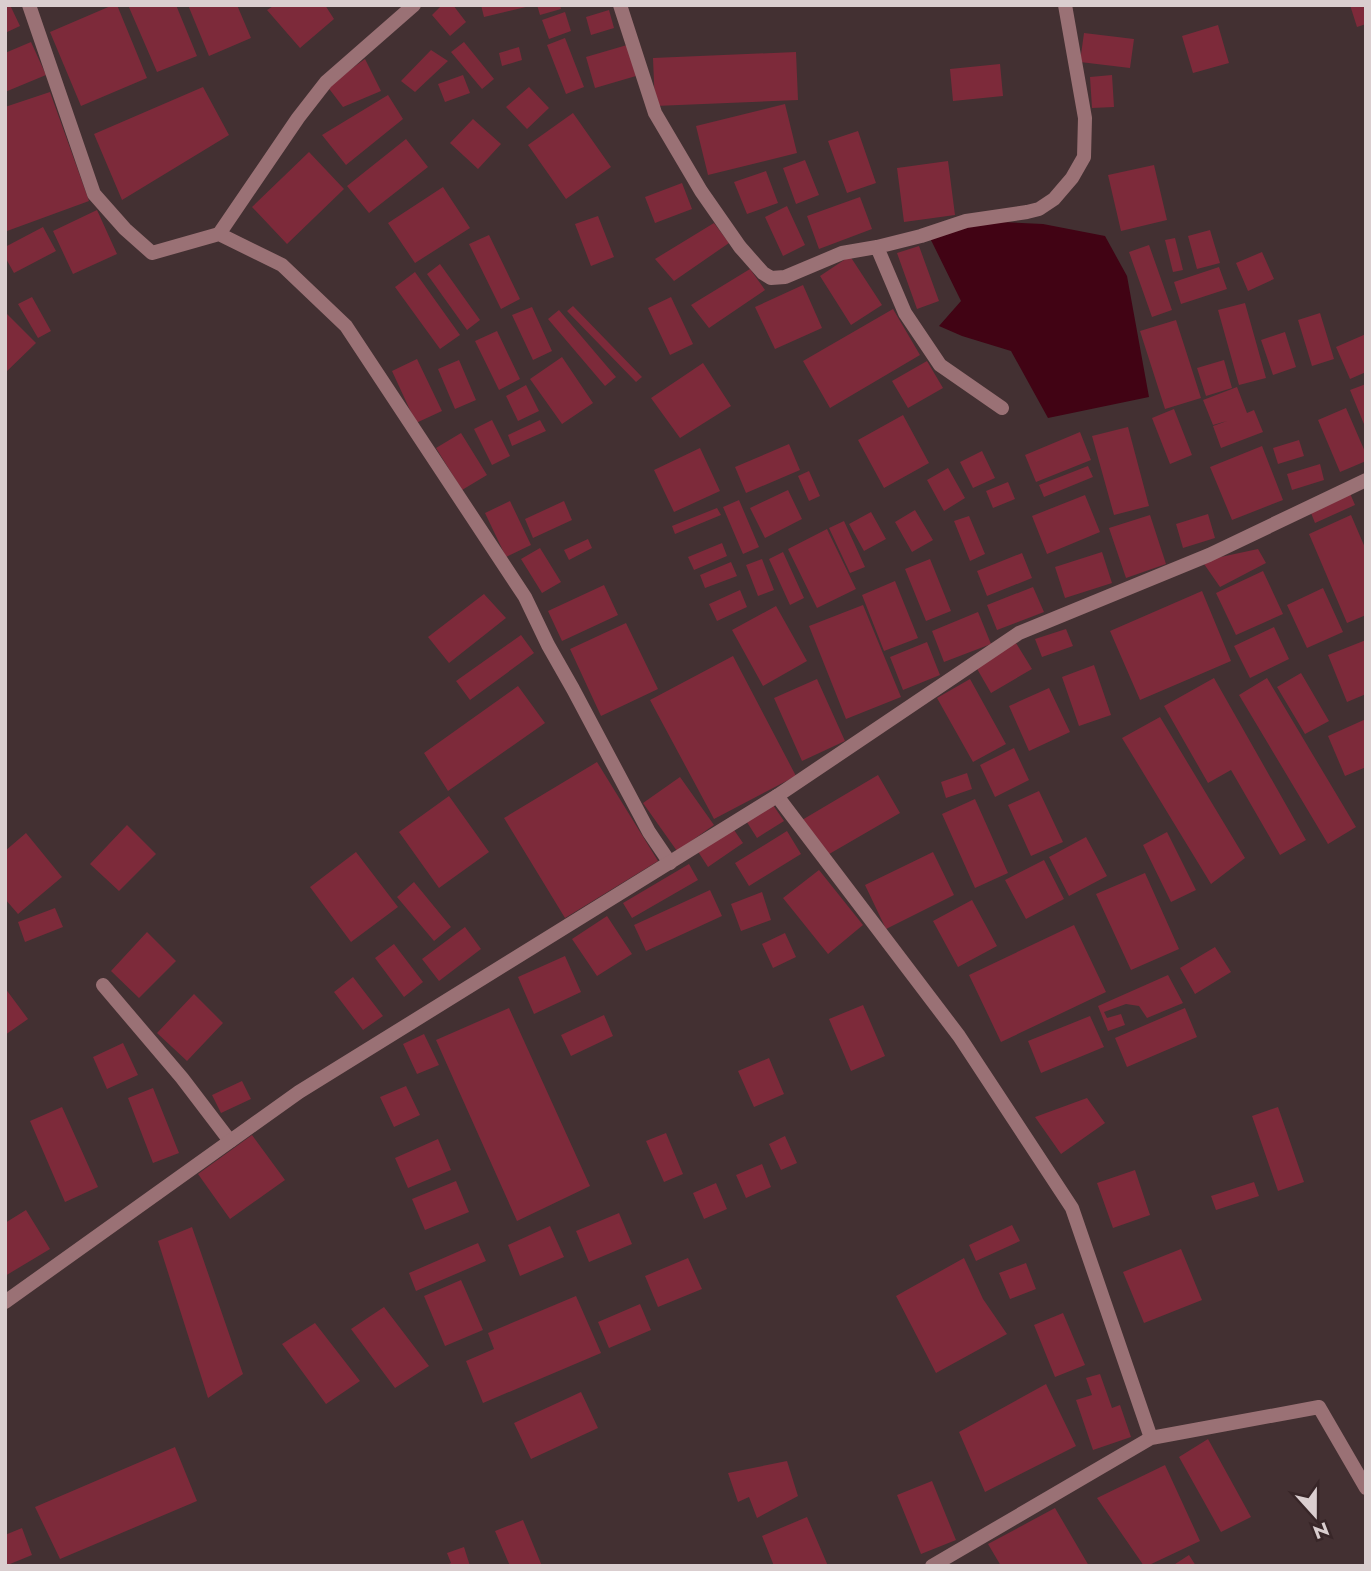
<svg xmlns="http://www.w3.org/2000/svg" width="1371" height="1571" viewBox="0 0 1371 1571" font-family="Jost,sans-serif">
	<rect width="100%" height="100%" fill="#433032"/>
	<path fill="#410314" d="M978 221 1043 224 1105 236 1127 276 1149 397 1048 418 1011 351 962 336 939 326 961 301 929 236Z"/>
	<path fill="#7d2a3a" d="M5 5H10L20 26 5 33Z
		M113 5H117L147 78 81 106 50 32Z
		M128 5H176L197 56 157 72Z
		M188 5H237L251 38 209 56Z
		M275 5H325L334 19 300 48 267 10Z
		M442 5H453L466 22 450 36 432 15Z
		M481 5H525L526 7 484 17Z
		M537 5H560L561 9 540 15Z
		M1350 5H1366V24L1357 27Z
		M609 10 614 28 591 35 586 17Z
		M565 12 571 31 549 39 542 20Z
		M1218 25 1229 63 1193 73 1182 36Z
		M1084 33 1134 39 1130 68 1080 62Z
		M565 38 584 87 566 94 547 45Z
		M31 42 46 75 5 92V53Z
		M464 42 494 79 482 89 451 52Z
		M627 45 636 76 595 88 586 57Z
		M519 47 522 60 502 66 499 53Z
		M431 50 448 61 415 92 401 81Z
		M796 52 798 100 655 106 653 58Z
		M365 59 381 91 343 107 327 86Z
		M1000 64 1003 96 953 101 950 69Z
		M463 75 470 93 445 102 438 84Z
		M1112 75 1114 107 1092 108 1090 77Z
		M203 87 229 135 122 200 94 134Z
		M529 87 549 108 527 129 506 107Z
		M50 92 89 201 7 231 5 227V107Z
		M388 95 403 119 346 165 322 135Z
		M785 104 797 153 708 175 696 126Z
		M573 113 611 167 566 199 528 145Z
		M473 119 501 144 478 169 450 143Z
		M858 131 876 183 847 193 828 141Z
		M406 139 428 167 369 213 347 186Z
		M309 152 344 189 287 244 252 207Z
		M805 160 819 195 796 204 783 168Z
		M948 161 955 215 904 222 897 168Z
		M1154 165 1167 220 1121 231 1108 175Z
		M766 171 778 203 747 214 734 182Z
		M682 183 692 209 655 223 645 197Z
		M443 187 470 228 415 263 388 223Z
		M860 197 872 229 819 249 807 216Z
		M787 206 805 245 783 256 765 217Z
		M97 210 117 254 73 274 53 231Z
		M598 216 614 257 591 266 575 224Z
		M714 223 729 243 674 281 655 259Z
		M43 227 56 251 14 273 5 257V247Z
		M1210 230 1220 263 1197 269 1188 236Z
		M489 235 520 299 501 309 469 244Z
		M1175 238 1183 270 1173 272 1165 240Z
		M1149 245 1172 310 1152 317 1129 252Z
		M919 246 939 301 917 309 897 253Z
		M1262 252 1274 279 1248 291 1236 263Z
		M850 256 882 305 851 325 820 276Z
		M440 264 480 320 467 330 427 274Z
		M1219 267 1227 289 1181 304 1174 282Z
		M750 269 765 290 709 328 691 305Z
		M415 272 460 335 440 349 395 287Z
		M803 285 822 328 775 349 755 307Z
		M32 297 51 331 38 338 18 304Z
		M671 297 693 344 670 355 648 308Z
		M1245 303 1266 378 1239 385 1218 310Z
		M573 306 642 377 636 382 567 311Z
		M532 307 552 351 533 360 512 315Z
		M893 309 920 355 830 408 803 361Z
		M559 310 616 377 605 386 548 319Z
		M5 312 36 343 5 373Z
		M1320 313 1334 359 1312 366 1298 320Z
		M1176 320 1201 398 1165 409 1140 331Z
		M497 331 520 379 499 390 475 341Z
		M1285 332 1296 367 1273 375 1261 340Z
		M1366 334V372L1350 379 1336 347Z
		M562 357 593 403 562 424 530 379Z
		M417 359 442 411 416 423 392 371Z
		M459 360 476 400 455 409 438 369Z
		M1224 360 1232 388 1206 396 1197 368Z
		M927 361 943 388 908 408 892 381Z
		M703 363 731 406 680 438 651 398Z
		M1366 384V429L1350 390Z
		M526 385 539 411 518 421 506 396Z
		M1237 387 1247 413 1254 410 1263 432 1221 448 1213 426 1227 421 1213 425 1203 400Z
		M1346 408 1366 454V461L1340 472 1318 420Z
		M1174 409 1192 455 1170 464 1152 418Z
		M903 415 929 463 884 488 858 440Z
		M492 420 510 456 492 465 474 429Z
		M540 420 546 431 512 446 508 435Z
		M1128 427 1149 506 1114 515 1092 436Z
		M1080 432 1091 460 1036 482 1025 455Z
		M461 433 487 475 462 490 436 448Z
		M1299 440 1304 456 1278 464 1273 448Z
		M789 444 800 470 746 493 735 467Z
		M1262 446 1283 500 1232 520 1210 467Z
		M700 448 720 491 674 512 654 470Z
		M982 451 995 478 973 488 960 462Z
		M1320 464 1324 480 1292 490 1287 474Z
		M1088 466 1093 477 1044 497 1039 485Z
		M948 468 965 498 944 511 927 480Z
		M809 471 820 496 809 501 798 476Z
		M1008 482 1015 499 993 508 986 491Z
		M788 490 802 519 765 538 750 508Z
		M1349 491 1355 505 1315 523 1309 508Z
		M1085 495 1100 532 1047 554 1032 516Z
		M739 500 759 547 743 554 723 507Z
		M510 501 531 545 506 557 485 513Z
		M564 501 572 520 533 538 525 519Z
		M717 508 721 515 675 534 672 526Z
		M915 510 933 540 912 552 895 522Z
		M871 512 886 539 864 551 849 524Z
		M1208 514 1215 538 1183 548 1176 524Z
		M1150 515 1166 564 1126 578 1109 528Z
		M1351 515 1366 550V615L1347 623 1309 534Z
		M969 516 985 554 970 561 954 521Z
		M844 521 865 567 850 573 829 528Z
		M827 529 856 589 817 608 788 549Z
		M588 539 592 548 569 560 564 550Z
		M722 543 727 556 694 570 688 557Z
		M540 548 561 582 542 593 521 559Z
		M1258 549 1266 563 1220 587 1202 561Z
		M783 552 804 598 790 605 769 559Z
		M1102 552 1112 583 1065 598 1055 567Z
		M1022 553 1032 578 987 596 977 571Z
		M762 559 774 590 758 596 746 565Z
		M930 559 951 611 926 621 905 569Z
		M731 562 737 576 705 588 700 575Z
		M1263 571 1283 614 1236 635 1216 593Z
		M895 581 918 638 884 651 862 595Z
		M604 585 618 615 562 641 548 611Z
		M1033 587 1044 612 997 630 987 605Z
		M1323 588 1343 632 1307 648 1287 605Z
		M740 590 747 607 717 621 709 604Z
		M1202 591 1231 661 1140 700 1110 631Z
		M484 594 506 618 449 663 428 637Z
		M863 605 901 697 846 719 809 626Z
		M776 606 807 661 763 686 732 630Z
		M978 612 991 644 944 662 932 631Z
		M626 623 658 689 601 716 570 649Z
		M1274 627 1289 659 1250 678 1234 646Z
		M1066 629 1073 646 1042 657 1035 639Z
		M521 635 534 653 470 700 456 681Z
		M1366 640V694L1347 702 1328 655Z
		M927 642 940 675 903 690 890 657Z
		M1016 643 1032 669 991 693 976 667Z
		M733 656 796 776 714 819 650 700Z
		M1094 665 1111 715 1079 726 1062 677Z
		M1301 673 1329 721 1305 734 1277 687Z
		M1214 678 1306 840 1280 855 1231 770 1208 783 1164 706Z
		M1267 678 1356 827 1328 844 1239 695Z
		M817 679 845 741 802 761 774 698Z
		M970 679 1006 744 973 762 937 698Z
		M518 686 545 723 448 791 424 753Z
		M1049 688 1070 732 1029 751 1009 706Z
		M1160 717 1245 858 1211 884 1122 738Z
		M1366 719V767L1345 776 1328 736Z
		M1014 748 1029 780 995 797 980 765Z
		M597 762 658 861 565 918 504 818Z
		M967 773 972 789 946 798 941 782Z
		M878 775 900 813 824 857 802 820Z
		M680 777 714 825 677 851 643 803Z
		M1039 791 1063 842 1031 856 1008 805Z
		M449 796 489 852 439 888 399 832Z
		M975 799 1008 873 975 888 942 814Z
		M771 802 784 821 757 838 745 819Z
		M127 825 156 854 119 891 90 864Z
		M732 827 743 843 708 867 697 850Z
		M787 831 801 854 749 886 735 863Z
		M1167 832 1196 890 1171 902 1143 845Z
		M26 833 62 877 18 914 5 899V851Z
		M1086 837 1107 876 1069 896 1049 857Z
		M356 852 398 907 351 942 310 887Z
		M933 852 954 895 886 929 865 885Z
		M1044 860 1064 899 1026 919 1005 880Z
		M689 864 698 880 632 918 623 903Z
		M819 870 863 925 828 954 783 898Z
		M1145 873 1179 949 1131 970 1096 894Z
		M414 882 451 927 434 941 397 897Z
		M710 890 722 916 646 951 634 925Z
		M762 892 771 920 741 931 731 904Z
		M972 900 997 946 958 967 933 921Z
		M55 908 63 927 25 942 18 922Z
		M607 916 632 954 597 976 572 939Z
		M1074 925 1106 992 1001 1042 969 975Z
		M465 927 481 949 439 981 422 959Z
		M147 932 176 961 139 998 111 971Z
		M785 933 796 957 773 968 762 944Z
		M394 944 423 982 404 997 375 958Z
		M1215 947 1231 972 1195 994 1180 968Z
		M565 956 581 992 534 1014 518 977Z
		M1168 975 1183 1003 1147 1018 1139 1006 1126 1004 1104 1012 1107 1018 1121 1014 1125 1025 1108 1031 1098 1006Z
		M353 977 383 1016 363 1030 334 992Z
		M5 988 28 1019 5 1035Z
		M194 994 223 1023 187 1061 157 1033Z
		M863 1005 885 1056 851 1071 829 1019Z
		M509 1008 590 1186 517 1221 436 1040Z
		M1185 1008 1197 1037 1127 1067 1115 1038Z
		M604 1015 613 1036 571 1056 561 1035Z
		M1090 1016 1104 1047 1041 1073 1028 1041Z
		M424 1034 439 1065 417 1074 403 1044Z
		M123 1043 138 1075 107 1089 93 1057Z
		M769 1058 784 1094 754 1107 738 1071Z
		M242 1081 251 1099 221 1113 212 1095Z
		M406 1086 420 1115 394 1127 380 1097Z
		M153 1088 179 1153 153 1163 128 1098Z
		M1087 1098 1105 1123 1061 1154 1035 1117Z
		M62 1107 98 1187 65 1202 30 1121Z
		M1278 1107 1304 1182 1278 1191 1252 1116Z
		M666 1133 683 1174 664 1182 646 1141Z
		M252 1135 285 1180 230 1219 198 1174Z
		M785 1136 797 1163 781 1170 769 1144Z
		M438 1139 451 1170 408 1188 395 1158Z
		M762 1164 771 1187 746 1198 736 1175Z
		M1135 1170 1150 1215 1113 1228 1097 1183Z
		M456 1181 469 1212 425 1230 412 1199Z
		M1254 1182 1259 1196 1216 1210 1211 1196Z
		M716 1183 727 1209 704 1219 693 1193Z
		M26 1210 50 1249 5 1276V1223Z
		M619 1213 632 1244 589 1262 576 1231Z
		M1012 1225 1020 1241 976 1261 969 1245Z
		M550 1226 564 1257 520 1276 508 1245Z
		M192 1227 243 1374 208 1398 158 1241Z
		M478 1243 486 1261 416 1291 409 1273Z
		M1181 1249 1202 1300 1144 1323 1123 1272Z
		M688 1258 702 1289 658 1307 645 1276Z
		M964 1258 983 1299 1007 1334 936 1373 896 1296Z
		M1026 1263 1036 1289 1010 1299 999 1273Z
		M461 1280 483 1330 445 1346 424 1296Z
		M576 1296 601 1353 483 1403 466 1361 494 1349 488 1333Z
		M640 1304 651 1330 609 1348 598 1322Z
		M384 1307 429 1366 395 1388 351 1329Z
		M1063 1313 1085 1365 1055 1377 1034 1325Z
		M315 1323 360 1381 326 1404 282 1344Z
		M1100 1374 1112 1408 1120 1405 1131 1437 1093 1450 1076 1400 1092 1395 1086 1378Z
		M1046 1384 1076 1446 985 1492 959 1432Z
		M581 1392 598 1428 531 1459 514 1423Z
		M1208 1439 1251 1517 1221 1532 1179 1457Z
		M175 1447 197 1501 60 1559 35 1507Z
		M787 1461 798 1496 757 1518 749 1497 738 1502 728 1473Z
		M1165 1465 1200 1541 1147 1566H1144L1097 1498Z
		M932 1481 956 1540 921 1554 897 1495Z
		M1055 1508 1089 1566H1001L988 1544Z
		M807 1517 828 1566H774L762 1536Z
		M523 1520 542 1566H510L495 1531Z
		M22 1528 32 1555 5 1566V1535Z
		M464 1547 470 1566H445L451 1563 447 1553Z
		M1189 1555 1196 1566H1172Z"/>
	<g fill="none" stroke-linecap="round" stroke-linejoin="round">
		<path stroke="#9a7175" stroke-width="14" d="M29 5 94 194 125 229 152 253 219 234 298 118 326 82 414 5
			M620 5 655 113 701 191 740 247 763 273 771 278 785 277 842 253 877 247 921 236 966 221 1027 212 1039 209 1054 199 1072 178 1084 157 1085 118 1065 5
			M219 234 282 265 346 326 525 597 548 645 573 689 649 832 670 863
			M877 247 905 313 940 365 1002 408
			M777 796 959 1036 1072 1208 1151 1438
			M103 985 182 1078 230 1141
			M932 1566 1151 1438 1319 1407 1366 1488"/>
		<path stroke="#9a7175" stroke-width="14" d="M5 1302 299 1092 777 796 1019 633 1209 555 1366 480"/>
	</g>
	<rect width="1371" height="1571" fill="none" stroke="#dacecf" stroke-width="14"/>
	<g transform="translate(1315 1515) rotate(159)" stroke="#382628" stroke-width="5" paint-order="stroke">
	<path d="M0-5L12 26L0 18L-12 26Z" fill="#dacecf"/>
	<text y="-10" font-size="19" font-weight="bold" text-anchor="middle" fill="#dacecf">N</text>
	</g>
</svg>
